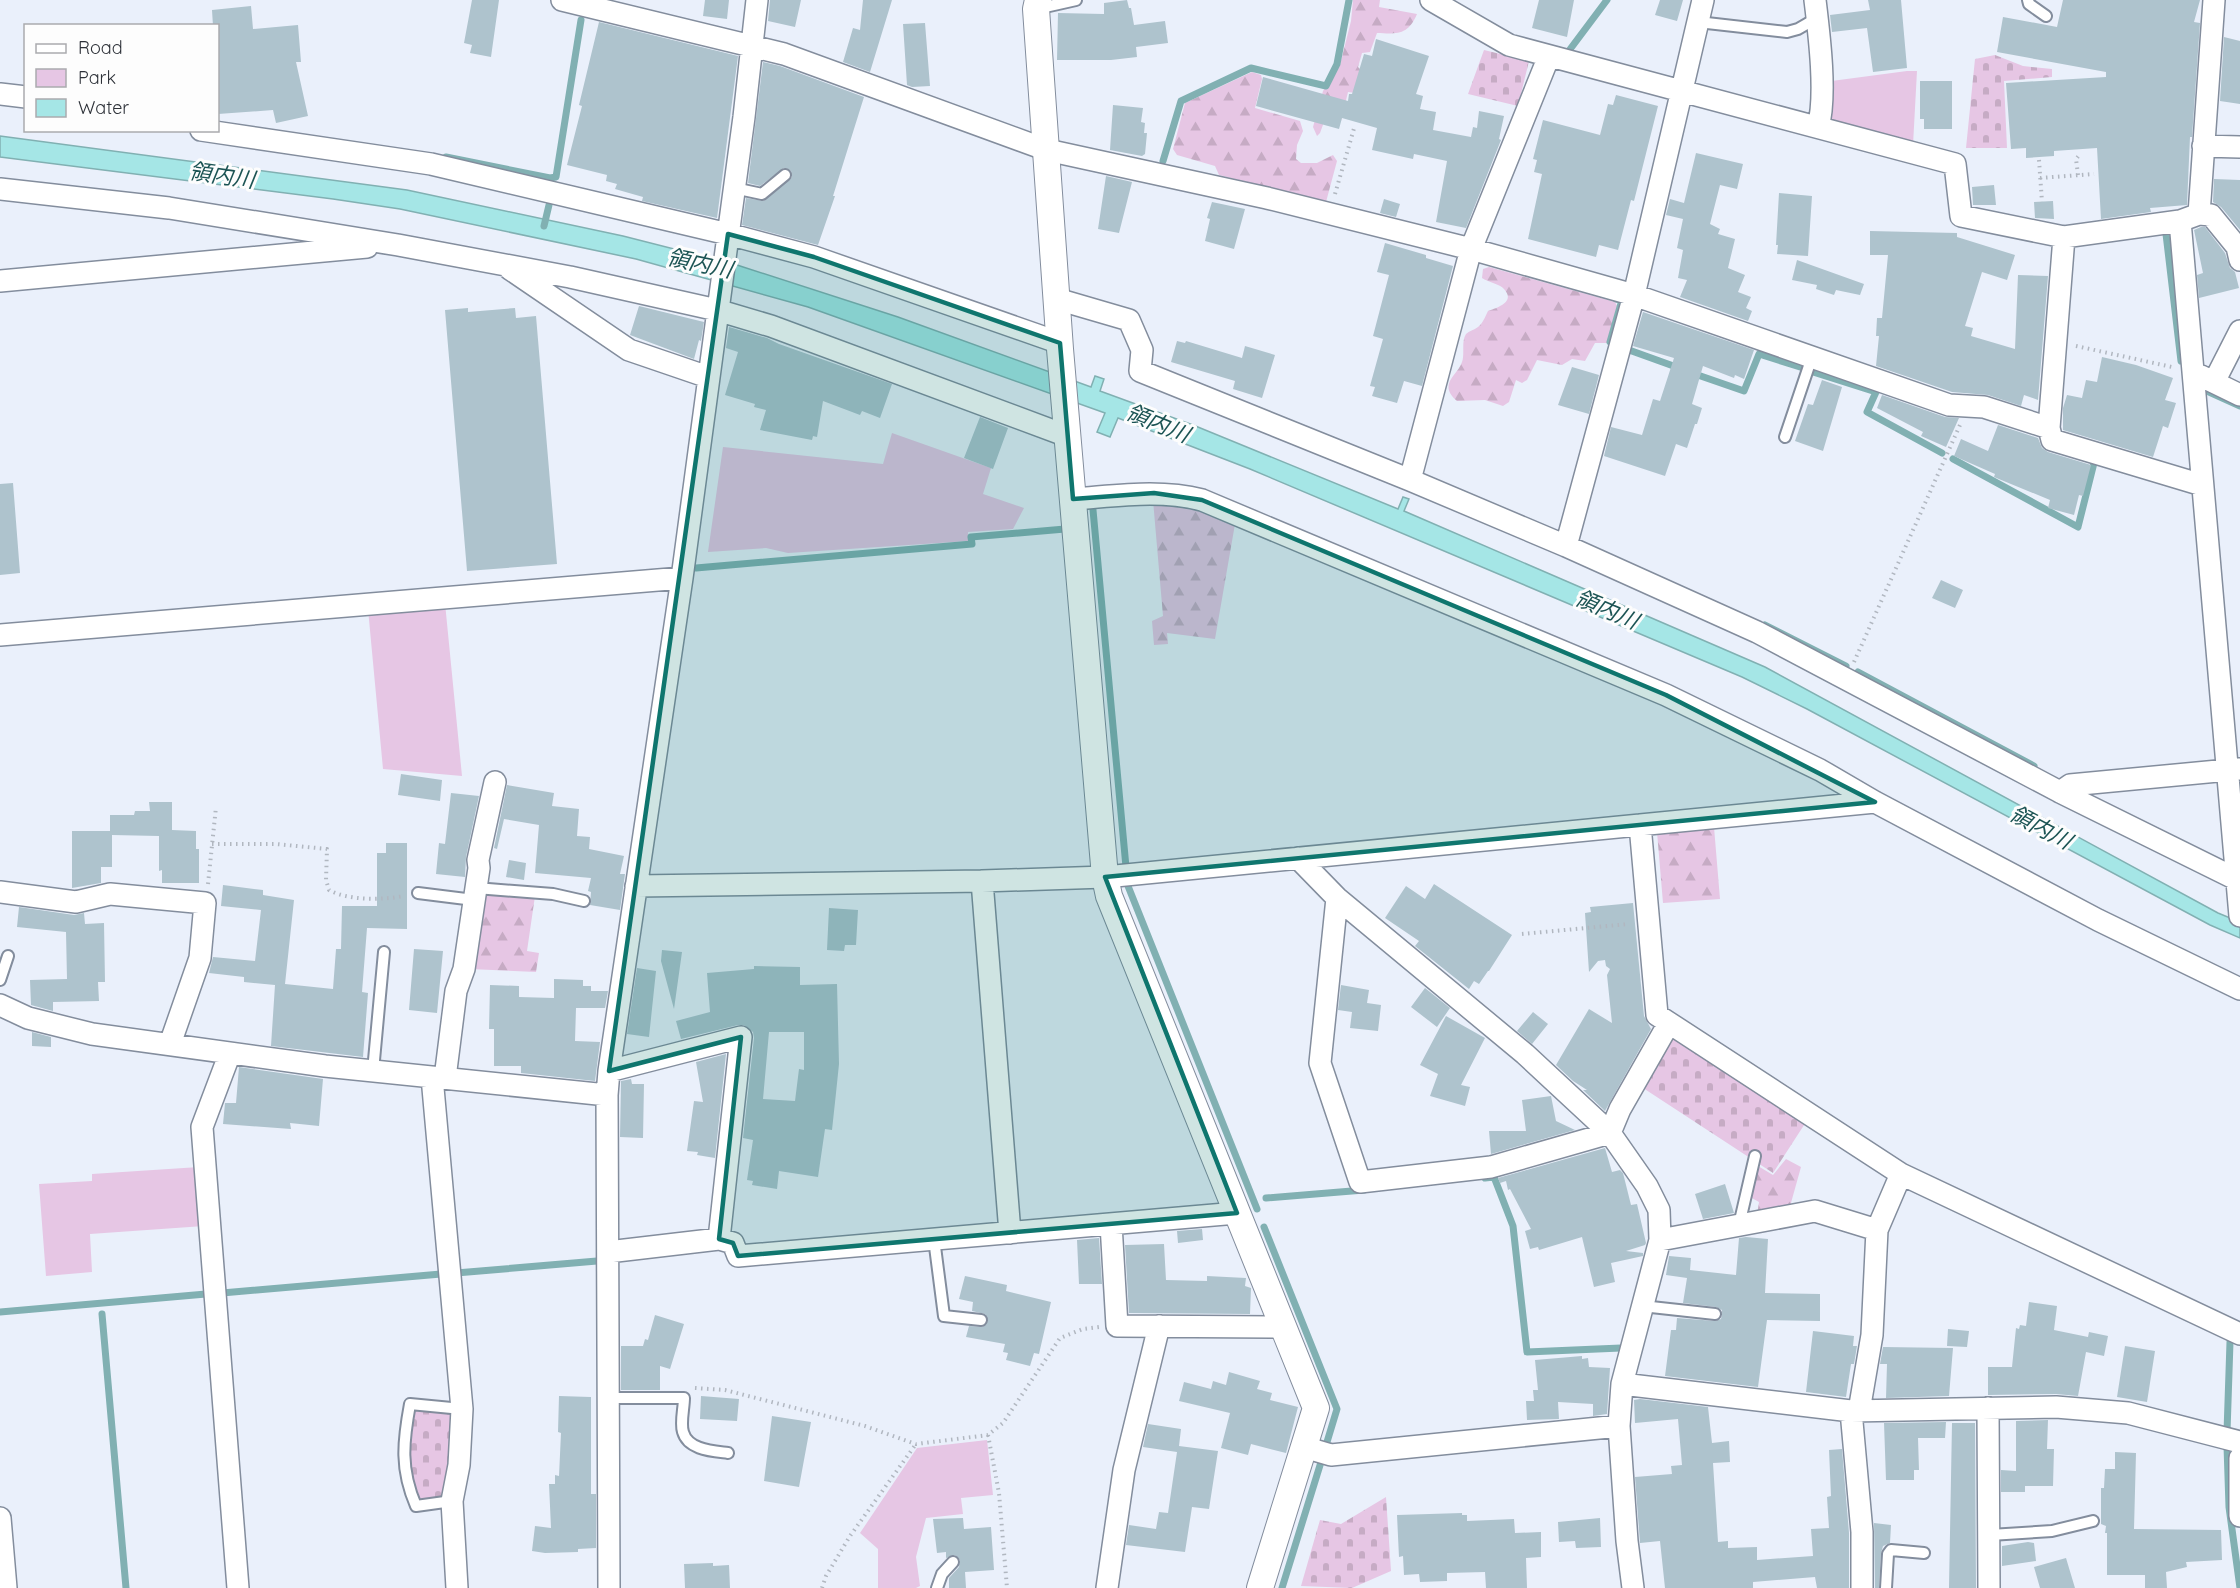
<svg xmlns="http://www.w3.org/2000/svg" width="2240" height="1588" viewBox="0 0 2240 1588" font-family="Quicksand,'Noto Sans JP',sans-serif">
	<defs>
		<pattern id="forest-firs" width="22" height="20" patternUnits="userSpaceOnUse" patternTransform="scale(1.5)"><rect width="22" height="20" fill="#e6c6e4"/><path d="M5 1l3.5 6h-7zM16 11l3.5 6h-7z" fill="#c6abc4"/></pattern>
		<pattern id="cemetery-stones" width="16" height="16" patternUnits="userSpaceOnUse" patternTransform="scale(1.5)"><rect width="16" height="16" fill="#e6c6e4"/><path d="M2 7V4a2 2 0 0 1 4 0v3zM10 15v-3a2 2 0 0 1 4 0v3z" fill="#c6abc4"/></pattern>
	</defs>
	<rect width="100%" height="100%" fill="#eaf0fb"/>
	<path fill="#e6c6e4" d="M1907 71H1917L1913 145 1827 124 1824 82Z
		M892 433 991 468 983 494 1024 508 1013 529 968 532 969 541 788 553 766 548 708 552 723 447 883 464Z
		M445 603 462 776 383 769 368 609Z
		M199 1167 204 1226 90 1234 92 1272 46 1276 39 1184 92 1181V1174Z
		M987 1440 993 1495 961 1498 963 1514 926 1518 916 1557 920 1586 916 1588H878V1549L860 1533 917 1448Z"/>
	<path fill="url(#forest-firs)" d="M1353 0H1380L1379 7 1417 14C1408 35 1398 34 1377 33L1370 52 1362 53 1358 67 1361 70 1356 93 1348 92 1341 121 1324 122 1320 133 1317 136 1313 127 1323 91 1340 65 1351 21Z
		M1252 72 1261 75 1262 79 1255 108 1300 121 1303 131 1297 145 1296 159 1301 163H1317L1333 155 1337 161 1326 202 1219 175 1215 166 1177 155 1173 149 1185 103Z
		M1489 267 1615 302 1617 306 1607 343H1595L1585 361 1572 359 1562 365 1537 360 1527 380 1522 383 1516 380 1509 402 1503 406 1485 400 1457 401C1437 384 1458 375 1462 362 1465 354 1461 341 1466 334 1469 331 1474 330 1478 327 1483 323 1485 317 1488 311 1497 308 1516 302 1504 289 1500 284 1488 282 1482 278L1483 269Z
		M1153 500 1198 507 1235 524 1215 639 1167 633 1168 644 1154 645 1152 621 1163 616Z
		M1714 827 1720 899 1663 903 1657 832Z
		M483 892 535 896 527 951 539 953 536 972 469 969Z
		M1786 1159 1801 1167 1789 1210 1757 1215 1759 1202 1750 1197 1758 1166 1773 1175Z"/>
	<path fill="url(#cemetery-stones)" d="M1484 50 1529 61 1518 106 1468 94Z
		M1995 55 2023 66 2052 69V77L2004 81 2007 148H1966L1975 59Z
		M1674 1035 1806 1122 1773 1173 1640 1086 1668 1036Z
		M413 1407 456 1412 446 1499 419 1502C404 1472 408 1440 413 1407Z
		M1386 1497 1391 1571 1352 1588 1301 1586 1320 1520 1341 1524Z"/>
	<path fill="#a5e6e6" stroke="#81b0b2" stroke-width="1.5" d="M0 136 407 190 623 236 737 265 898 317 1091 387 1095 376 1104 379 1100 391 1193 425 1398 509 1403 497 1409 499 1404 511 1765 667 2218 913 2240 922V938L2210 925 1807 709 1742 677 1250 469 1118 418 1110 437 1097 432 1105 413 808 307 636 259 400 209 333 199 0 157Z"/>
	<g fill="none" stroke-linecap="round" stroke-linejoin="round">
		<path stroke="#81b0b2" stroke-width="7" d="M1568 52 1607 0
			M446 157 550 178 556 177 581 20
			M1163 161 1181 101 1251 68 1326 86 1337 64 1349 0
			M544 226 549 205
			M2166 234 2181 361
			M1610 342 1622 300 1616 299
			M1629 350 1679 368
			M1813 372 1876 392 1867 412 1942 453
			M1692 373 1744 391 1759 354 1800 367
			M2209 392 2240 406
			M1953 459 2078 527 2094 463
			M1093 510 1126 867
			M696 568 972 544 971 537 1065 529
			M1765 625 1846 666
			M1858 672 2034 766
			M1128 886 1257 1209
			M1485 1178 1494 1177 1513 1226 1527 1352 1621 1348
			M1266 1198 1364 1190
			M1264 1227 1337 1409 1327 1442
			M455 1271 456 1273 597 1261
			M222 1293 441 1274
			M0 1312 206 1294
			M102 1314 126 1588
			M2227 1432 2230 1342
			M2227 1446 2229 1507 2240 1588
			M1282 1588 1321 1462"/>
	</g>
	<path fill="#aec3cd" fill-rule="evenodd" d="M472 0H499L491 57 470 53 472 45 464 43Z
		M705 0H729L727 19 703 16Z
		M770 0H801L795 27 768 21Z
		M863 0H892L870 72 843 62 853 28 860 30Z
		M1127 0 1129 8H1131L1134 25 1165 21 1168 43 1136 47 1137 57 1111 60H1057L1058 13 1104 14V3Z
		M1539 0H1574L1567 37 1532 28Z
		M1660 0H1683L1677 21 1655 15Z
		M1868 0H1901L1907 68 1873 72 1867 28 1832 32 1830 15 1870 10Z
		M2063 0H2200L2194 22 2200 23 2192 137H2190L2187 205 2150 208 2151 212 2101 219 2097 148 2054 151V156L2026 158V148L2011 149 2006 83 2106 77V72L1997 52 2003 17 2057 27Z
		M251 6 253 29 298 25 301 62H296L308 116 276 123 273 110 218 114V26H213L212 10Z
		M599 22 738 56 717 218 642 201 643 197 615 189 617 184 606 181 607 175 567 165 582 106 579 105Z
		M925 23 930 86 912 87 907 85 903 24Z
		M2224 37 2240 41V104L2220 101Z
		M1376 39 1429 56 1416 94 1423 96 1420 109 1436 112 1433 130 1471 137 1473 127 1477 128 1479 111 1504 116 1499 139 1501 140 1466 228 1436 222 1447 161 1414 154 1413 159 1372 150 1377 128 1342 118 1339 129 1256 106 1263 77 1348 101 1349 94H1352L1364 54 1372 56Z
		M763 62 780 66 864 97 833 196H835L818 245 742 225 746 198 764 201 792 177 791 171 784 168 760 186 748 183Z
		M1920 81H1952V129H1924V119H1920Z
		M1616 95 1658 106 1634 201 1631 200 1618 250 1599 245 1596 257 1528 239 1542 174 1534 172 1537 160 1533 159 1543 120 1600 135 1608 104 1613 105Z
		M1113 105 1143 108 1141 122 1145 123 1144 133H1147L1145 154 1142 156 1110 150Z
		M1696 153 1743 164 1737 189 1720 185 1710 224 1720 229 1718 234 1735 239 1728 268 1745 275 1738 292 1751 297 1746 308 1752 311 1748 321 1680 297 1687 280 1678 278 1683 250 1677 248 1683 219 1666 215 1670 199 1684 203Z
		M1106 176 1132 182 1119 233 1098 229Z
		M2214 179 2240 180V230L2221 207 2213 202Z
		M1994 185 1996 205H1973L1972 187Z
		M1779 193 1812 196 1808 256 1777 254 1778 245H1776Z
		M1384 199 1400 204 1396 217 1380 213Z
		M2053 201 2054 219 2035 218 2034 202Z
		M1212 202 1245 209 1234 249 1205 241 1210 219 1207 218Z
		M2201 227H2205L2225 253 2230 268 2235 272 2239 288 2199 298 2197 275 2203 273 2194 230Z
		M1870 231 1957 233V237L2015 255 2007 280 1982 272 1965 326 1973 328 1971 336 2015 349 2018 275 2048 276 2038 400 2024 395 2021 406 1988 395 1952 392 1876 366 1879 336H1876L1877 318H1882L1888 255H1870Z
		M1385 243 1426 255V258L1453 266 1422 386 1404 381 1397 403 1372 396 1375 387 1370 386 1383 339 1373 336 1389 275 1377 272Z
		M1797 260 1864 284 1860 295 1836 290 1834 295 1816 289 1817 285 1792 280Z
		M639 306 704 322 701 341 699 340 694 359 630 335Z
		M468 308V312L515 308 516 318 536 316 557 564 467 571 445 310Z
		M1643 312 1754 350 1744 379 1735 375 1734 378 1703 366 1692 404 1702 408 1697 424H1695L1687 448 1676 444 1665 476 1604 456 1611 427 1642 435 1653 399 1660 401 1674 358 1633 346Z
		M729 327 767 338 779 344 892 384 880 418 862 411 860 415 823 401 817 437 813 436 812 440 760 430 766 410 754 407 755 404 725 395 738 352 726 348Z
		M1177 341 1185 343 1186 341 1242 358 1245 346 1275 355 1262 398 1233 389 1235 381 1171 362Z
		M2102 357 2136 365 2173 378 2165 400 2176 403 2168 428 2163 426 2153 457 2063 430V408L2067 395 2082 398 2086 380 2097 382Z
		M1572 367 1599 375 1589 414 1558 405Z
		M1822 380 1842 387 1823 451 1795 441 1808 404 1813 405Z
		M1882 395 1945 417 1959 418 1946 447 1921 436 1923 432 1877 408Z
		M980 417 1008 428 993 469 964 458Z
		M1998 425 2038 438 2042 448 2048 452 2091 465 2083 496 2079 495 2074 515 2048 508 2050 500 1994 477 1995 474 1954 456 1961 439 1988 451Z
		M13 483 20 573 0 575V484Z
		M1941 580 1963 590 1955 608 1932 598Z
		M401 774 442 780 440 801 398 795Z
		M507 785 554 793 552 806 579 809 577 836 590 837 589 849 624 856 620 874H625L620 910 590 905 591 892 588 891 591 878 535 873 539 825 504 819 497 849 494 848Z
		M451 793 479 796 466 857 465 877 436 874 439 843 445 844Z
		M149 802H172V830L196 831V849H199V883H162V870L159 871V836L112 835V867H101V883L72 888V831H110V815H134L135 811H150Z
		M386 843H407V929L367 928 362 992 368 993 363 1057 271 1046 275 985 244 982V977L209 973 213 957 255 961 261 910 221 906 223 885 263 890V895L294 900 285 984 333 989 336 949H341L342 906H377V853H386Z
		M509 860 526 863 524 880 506 877Z
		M1434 884 1512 935 1489 971H1488L1479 984 1474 981 1469 989 1415 946 1419 941 1385 918 1406 886 1425 899Z
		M1633 903 1644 1016 1651 1029 1605 1111 1583 1090H1587L1573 1081 1556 1065 1589 1009 1612 1023 1607 975 1610 969 1606 966 1605 960 1598 961 1589 972 1585 913 1591 912 1590 907Z
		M19 907 74 915 84 913 85 924 104 923 105 982H98L99 1001 53 1002V1011L31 1005 30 980 67 979 66 932 17 927Z
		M829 908 858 910 856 945H845L844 951 827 950Z
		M414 949 443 951 437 1013 409 1010Z
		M662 950 682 952 674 1009 661 961Z
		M754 966 800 967V985L837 984 839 1064 836 1093 832 1130 825 1129 818 1177 779 1171 777 1189 752 1185 753 1181 747 1180 753 1140 743 1138 754 1038 753 1032 744 1025H738L681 1039 676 1021 710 1012 707 973 754 969ZM769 1032H804V1070L799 1069 795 1101 763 1099Z
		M637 968 656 971 649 1037 627 1034Z
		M554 979 583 980V986H591V991H608L605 1008H576L575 1041 600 1042 595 1081 521 1073V1066H494V1029H489L490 985 519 986V997L554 998Z
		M1341 985 1369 990 1367 1003 1381 1005 1378 1031 1350 1028 1352 1012 1338 1010Z
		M1425 988 1450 1008 1437 1027 1411 1007Z
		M1533 1012 1548 1024 1532 1044 1517 1031Z
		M1446 1016 1485 1038 1461 1085 1470 1087 1465 1106 1430 1096 1438 1074 1420 1065Z
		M32 1032 51 1037V1047L32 1046Z
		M726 1054 715 1158 697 1155 698 1152 687 1151 694 1101 703 1102 696 1062Z
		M239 1067 323 1079 319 1126 290 1123 291 1129 223 1124 225 1103H236Z
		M631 1079 632 1084H644L643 1138 620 1137 621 1081Z
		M1551 1096 1556 1121 1575 1130 1491 1154 1489 1131H1526L1522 1100Z
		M1605 1148 1612 1172 1620 1170 1623 1173 1631 1205 1637 1204 1646 1243 1645 1245 1626 1251 1643 1253V1256L1611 1263 1615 1282 1594 1287 1582 1237 1539 1250 1538 1247 1530 1249 1525 1231 1531 1229 1510 1189 1508 1190 1506 1181 1500 1183 1498 1178Z
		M1725 1184 1734 1213 1703 1219 1695 1194Z
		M1202 1229 1203 1240 1178 1243 1177 1231Z
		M1746 1237 1768 1239 1765 1293 1820 1294V1321L1767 1320 1758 1387 1665 1376 1671 1330H1676L1677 1318 1715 1321 1721 1319 1722 1314V1310L1716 1307 1683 1303 1687 1278 1666 1275 1669 1256 1691 1258 1690 1270 1736 1275 1739 1238Z
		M1099 1238 1102 1284H1079L1077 1240Z
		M1164 1244 1166 1280 1207 1281V1276L1246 1278 1245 1286 1251 1288 1250 1314 1129 1313 1125 1245Z
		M965 1276 1007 1285 1006 1291 1051 1302 1039 1354 1034 1353 1030 1366 1006 1360 1008 1353 1003 1352 1005 1344 966 1337 969 1326 983 1327 988 1320 985 1314 972 1311 973 1302 959 1299Z
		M2029 1302 2057 1306 2054 1330 2088 1337 2089 1332 2108 1336 2104 1356 2086 1352 2078 1396 2056 1394 1988 1395V1367H2012L2016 1328 2019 1329 2020 1325 2026 1326Z
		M655 1315 684 1324 670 1369 660 1366V1390H621V1346H643L645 1339 648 1340Z
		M1948 1329 1969 1331 1967 1347 1947 1346Z
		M1813 1331 1854 1336 1853 1346H1857L1854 1364H1851L1846 1397 1806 1392Z
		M2125 1346 2155 1351 2147 1402 2117 1397Z
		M1883 1347 1953 1348 1949 1396 1886 1398 1887 1364H1880Z
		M1582 1356V1359L1588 1358 1589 1367 1610 1368 1607 1414 1593 1416V1404L1558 1402 1559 1419 1527 1420 1526 1401H1534L1533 1390H1538L1535 1360Z
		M1229 1372 1260 1381 1257 1389 1272 1393 1270 1400 1298 1407 1286 1453 1251 1444 1248 1455 1221 1448 1230 1413 1179 1401 1184 1382 1211 1389 1213 1381 1226 1385Z
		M559 1396 591 1397V1494H596V1548L578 1549V1552L545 1553 532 1551 535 1526 551 1528 549 1484H555V1475L559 1476 561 1433 558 1432Z
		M701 1396 739 1399 737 1421 700 1419Z
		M1640 1399 1708 1407 1712 1443 1729 1441 1730 1462 1713 1463 1718 1542 1728 1541V1548L1757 1547V1560L1813 1556 1811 1529 1829 1528 1827 1497 1831 1496 1829 1450 1842 1449 1849 1533V1588H1817L1815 1577 1753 1582V1588H1665L1660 1541 1640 1543 1635 1477 1672 1474 1671 1466 1682 1465 1678 1419 1635 1423 1634 1400Z
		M772 1416 811 1422 799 1487 764 1481Z
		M2048 1420 2047 1449H2054L2053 1486H2025V1492H2001V1470L2016 1471V1421Z
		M1946 1422 1945 1438H1918L1919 1470H1914V1480H1886L1884 1423Z
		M1952 1423H1975L1976 1588H1949Z
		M1148 1424 1181 1429 1179 1446 1218 1451 1209 1509 1192 1507 1185 1552 1126 1545 1129 1525 1156 1529 1159 1512 1168 1513 1177 1452 1143 1447Z
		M2115 1452 2136 1453 2134 1529 2221 1530 2222 1560 2186 1562 2187 1567 2166 1572 2167 1588H2145V1575H2107V1533H2105L2106 1526 2101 1524V1488H2104L2105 1469H2115Z
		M1462 1513V1515H1467V1521L1514 1519 1515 1533 1541 1532V1557L1526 1558 1527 1588H1486L1485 1572 1447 1573V1581L1420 1582 1419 1574 1404 1575 1403 1556 1399 1557 1397 1515Z
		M963 1518 964 1529 991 1527 994 1570 965 1572 966 1588H949V1578L959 1567 960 1560 955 1555 946 1558V1552L937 1553 933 1519Z
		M1600 1518 1601 1547 1576 1548 1575 1541 1559 1542 1558 1522Z
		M1874 1523 1891 1525 1890 1543 1883 1546 1881 1553 1879 1588H1875Z
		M2028 1542 2034 1543 2036 1561 2002 1566V1546Z
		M2066 1558 2075 1588H2040L2034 1567Z
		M713 1563V1566L729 1565 730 1588H685L684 1564Z"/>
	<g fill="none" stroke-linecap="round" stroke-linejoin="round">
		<defs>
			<path id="service" d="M2028 0 2029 4 2046 16
				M1036 9 1076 0
				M1698 22 1787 32 1798 29 1817 18
				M734 188 762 194 785 175
				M1785 437 1812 357
				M476 888 553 894 584 901
				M418 893 474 900
				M0 980 8 956
				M373 1071 384 952
				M1739 1225 1755 1156
				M934 1239 944 1316 981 1320
				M1642 1306 1715 1314
				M608 1398H684C684 1408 680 1423 683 1432 688 1450 713 1451 728 1453
				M452 1501 416 1506C400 1469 403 1442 410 1404L462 1409
				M1990 1535 2052 1531 2093 1521
				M937 1588 942 1574 953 1562
				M1886 1588 1888 1554 1891 1550 1924 1553"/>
			<path id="minor" d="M562 0 784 54 1047 150 1267 198 1471 249 1634 295 1949 405 1984 407 2049 428 2052 440 2202 485
				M1431 0 1509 45 1955 164 1961 216 2064 237 2180 221
				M1815 0C1819 33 1827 96 1818 127
				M2214 0 2199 214 2180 221 2240 916
				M0 94 26 97
				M201 130 431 164 728 234 814 257 1060 343
				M2203 146 2240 147
				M0 189 169 208 398 245 570 277 717 310 771 326 1067 436
				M2199 214 2211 215 2237 247 2240 260
				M510 269 629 350 708 377
				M0 281 367 247
				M1057 299 1129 320 1142 350 1140 371 1410 480 1566 546 1757 632 2060 792 2240 881
				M2201 376 2240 395
				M2214 382 2240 331
				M2049 428 2064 237
				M1410 480 1471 249 1549 56
				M1073 499C1117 496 1159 489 1202 500L1666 695 1820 770 1875 802 2098 920 2240 989
				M1566 546 1634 295 1703 0
				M0 635 682 578
				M2060 792 2070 785 2239 769
				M1640 825 1657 1015 1901 1174 2240 1334
				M1298 858 1337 898 1525 1054 1610 1133 1647 1186 1659 1210 1660 1240 1622 1384 1619 1426 1627 1541 1633 1588
				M982 881 1010 1233
				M636 886 982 881 1105 877 1875 802
				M0 892 76 902 110 894 205 903 200 958 170 1044
				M1337 898 1320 1063 1360 1182 1491 1167 1610 1133 1620 1109 1669 1023
				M0 1005 28 1018 92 1034 325 1066 607 1095
				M230 1053 202 1127 238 1588
				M609 1071 741 1037 719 1239
				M432 1077 462 1409 459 1465 452 1501 457 1588
				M445 1078 456 991 464 969 479 868 478 860 495 782
				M1111 1224 1117 1326 1283 1327
				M1660 1240 1815 1211 1877 1230
				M608 1252 719 1239 733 1243 738 1256 1237 1213
				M1622 1384 1851 1411 2056 1407 2128 1413 2240 1442
				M1988 1408 1989 1588
				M1851 1411 1862 1532V1588
				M1859 1411 1872 1335 1877 1230 1901 1174
				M1304 1447 1331 1455 1619 1426
				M2240 1458V1516
				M0 1518 6 1588
				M609 1588 607 1095 609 1071 682 578 744 117 757 0
				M1107 1588 1124 1470 1159 1326"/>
			<path id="tertiary" d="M1038 0 1036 9 1060 349 1105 877 1109 896 1316 1408 1260 1588"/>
		</defs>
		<use href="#service" stroke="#838d9d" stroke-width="14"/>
		<use href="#minor" stroke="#838d9d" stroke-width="24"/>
		<use href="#tertiary" stroke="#838d9d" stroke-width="28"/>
		<path stroke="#b1b7c0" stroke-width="4" stroke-dasharray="1.5 4.5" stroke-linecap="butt" d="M2039 160 2042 202
			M2078 175 2076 159 2081 153
			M2040 178 2094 174
			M1335 194 1355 125
			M2076 346 2172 367
			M1854 662 1960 425
			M212 844H276L327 849 326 880 329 890C349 901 383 900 404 896
			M208 884 216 807
			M1522 934 1629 924
			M695 1388 725 1390 865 1426 916 1444 988 1435 1003 1423 1060 1338 1083 1329 1099 1327
			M988 1435 999 1493 1007 1588
			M822 1588 826 1576 850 1536 916 1444"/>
		<use href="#service" stroke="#fff" stroke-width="10"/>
		<use href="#minor" stroke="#fff" stroke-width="21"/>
		<use href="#tertiary" stroke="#fff" stroke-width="26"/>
	</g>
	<path fill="#0f766e" fill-opacity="0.2" stroke="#0f766e" stroke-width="4.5" stroke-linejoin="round" d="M728 234 814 257 1060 343 1073 499 1154 493 1202 500 1666 695 1875 802 1105 877 1237 1213 738 1256 733 1243 719 1239 741 1037 609 1071Z"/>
	<g text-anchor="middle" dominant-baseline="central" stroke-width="6" stroke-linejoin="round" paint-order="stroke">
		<g font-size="22" font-style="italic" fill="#1c5454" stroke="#fdfdfd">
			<text transform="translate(222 175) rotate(8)">領内川</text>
			<text transform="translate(700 263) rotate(12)">領内川</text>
			<text transform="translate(1158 423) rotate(22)">領内川</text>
			<text transform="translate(1607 609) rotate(23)">領内川</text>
			<text transform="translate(2041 827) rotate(28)">領内川</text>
		</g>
	</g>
	<rect x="24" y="24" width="195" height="108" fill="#fdfdfd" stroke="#aaabae" stroke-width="1.5"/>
	<rect x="36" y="44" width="30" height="9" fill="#ffffff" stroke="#aaabae" stroke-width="1.5"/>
	<text x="78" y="54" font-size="18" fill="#2d3138">Road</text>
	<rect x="36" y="69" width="30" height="18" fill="#e6c6e4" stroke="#aaabae" stroke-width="1.5"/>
	<text x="78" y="84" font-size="18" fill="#2d3138">Park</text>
	<rect x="36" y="99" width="30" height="18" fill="#a5e6e6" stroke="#aaabae" stroke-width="1.5"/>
	<text x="78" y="114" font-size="18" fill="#2d3138">Water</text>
</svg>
